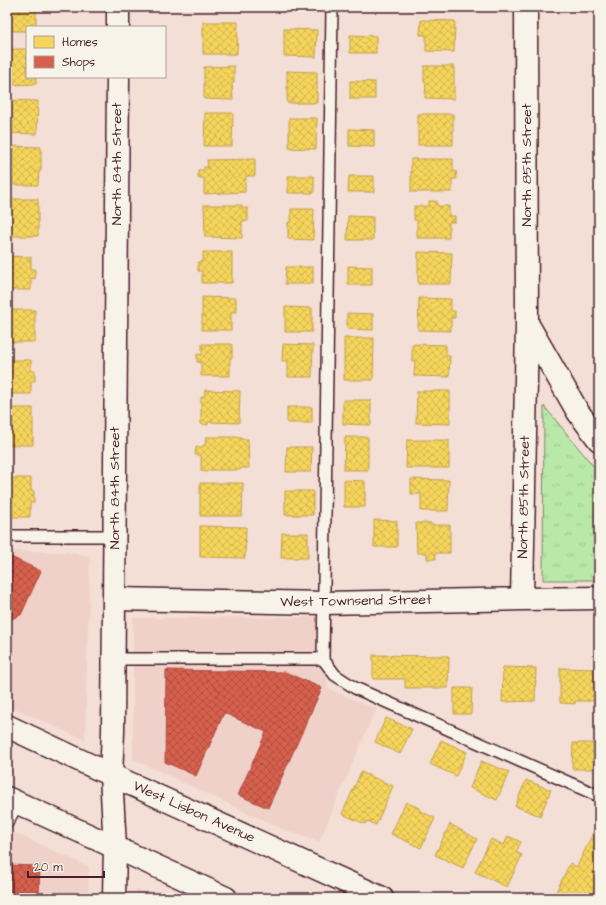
<svg xmlns="http://www.w3.org/2000/svg" width="606" height="905" viewBox="0 0 606 905" font-family="'Architects Daughter',sans-serif">
	<defs>
		<pattern id="grass-tufts" width="24" height="20" patternUnits="userSpaceOnUse"><rect width="24" height="20" fill="#b9e9a8"/><path d="M3 7l-1-3M5 7V3M7 7l1-3M15 17l-1-3M17 17v-4M19 17l1-3" fill="none" stroke="#a1c791"/></pattern>
		<pattern id="homes-cross-hatch" width="8" height="8" patternUnits="userSpaceOnUse"><rect width="8" height="8" fill="#f6d55c"/><path d="M0 0l8 8M0 8l8-8" fill="none" stroke="#d4b650"/></pattern>
		<pattern id="shops-cross-hatch" width="8" height="8" patternUnits="userSpaceOnUse"><rect width="8" height="8" fill="#d6604d"/><path d="M0 0l8 8M0 8l8-8" fill="none" stroke="#b04f40"/></pattern>
	</defs>
	<rect width="100%" height="100%" fill="#f3dfd6"/>
	<filter id="ink" filterUnits="userSpaceOnUse"><feTurbulence type="fractalNoise" baseFrequency=".025" numOctaves="2"/><feDisplacementMap in="SourceGraphic" scale="8" xChannelSelector="R" yChannelSelector="G"/><feConvolveMatrix kernelMatrix="1 2 1 2 8 2 1 2 1" color-interpolation-filters="sRGB"/></filter>
	<g filter="url(#ink)">
		<path fill="#f0d1c9" d="M7 550 11 551 65 552 90 556 85 740 7 705Z
			M330 617 327 688 376 709 319 842 282 829 133 759V618Z
			M7 829 89 867 88 898H7Z
			M136 889 156 898H136Z"/>
		<path fill="url(#grass-tufts)" stroke="#82846a" d="M544 406 599 473V580H543Z"/>
		<path fill="url(#homes-cross-hatch)" stroke="#c29e4d" d="M7 7H36V27H27V31H7Z
			M292 7H316V9L292 8Z
			M352 7H378V8Z
			M421 20 455 21 454 52 426 51V35H420Z
			M203 22H238L237 54H203Z
			M284 29 317 30 316 57 284 56Z
			M350 35 376 36V53H350Z
			M7 49H27V77H36V84L7 85Z
			M234 66V83H232L233 100 204 99V67Z
			M424 66H454V99L425 98 426 81H424Z
			M287 71 317 72V103H287Z
			M350 81 375 82V99H350Z
			M8 100 38 101 37 134 7 133Z
			M205 113H233L232 146H204Z
			M418 114H453V145H418Z
			M289 118H317L316 149 289 148Z
			M349 129 374 130V147L349 146Z
			M7 146 41 147V171H39L38 185H7Z
			M255 159V176H246V180H245V192L204 194V178H198V170H204V167H208L207 160Z
			M411 159H453V171H456L457 179H452V192H411Z
			M288 176H314V193H288Z
			M349 176H374V192H348Z
			M7 199H38V236H7Z
			M429 201H437V206H449V216H455V222H449V238H417V220H414V206H429Z
			M204 205H242V208H248V221H242V238L205 237Z
			M291 209H314L313 240 288 239V222H291Z
			M348 216 373 217V240H347Z
			M203 252H232V283H202V271H198V262L203 261Z
			M418 252 452 253 451 284H418Z
			M7 256 31 257V269H35V279L31 278V290H7Z
			M348 266 372 267V285H348Z
			M286 267H313V284H285Z
			M202 297 236 298V312H231V330H202Z
			M419 298 451 299V311H455V318H451V331L418 330Z
			M285 307 312 308V332H285Z
			M7 310H35V342H7Z
			M347 313 373 314V330L347 329Z
			M344 338H374L373 380H344Z
			M202 344H232V358H230V376H201V362H197V354L202 355Z
			M283 344 313 345 312 377H288V361H282Z
			M412 344 446 345V356H450L449 377 414 376 415 361H412Z
			M7 360H31V371H35V381H31V394H7Z
			M205 390 240 391 239 423 208 422V425L201 424V397H204Z
			M417 391H450V424L416 423Z
			M343 400H371V425L343 424Z
			M287 407H312V423H287Z
			M7 408H33V445H7Z
			M206 437H241V439H248L249 468H240V470H207V472L201 471V455H195L196 447H203V445H205Z
			M345 437H368V470H344Z
			M407 440H449V468H406Z
			M287 447H312L311 472H286Z
			M7 478H31V491H34V503H30V517H7Z
			M411 479 449 480 448 511H421V494H411Z
			M344 480 365 481V507H344Z
			M200 483H243L242 516H200Z
			M285 491H313V515H285Z
			M374 520 397 521V547H374Z
			M416 523H431V525H450V553H435L436 559H427V553H417Z
			M200 526 246 527 245 558 200 557Z
			M282 533H308V558H281Z
			M373 655 449 656 448 688H405V679H373Z
			M503 667 536 668 535 701 502 702Z
			M560 668 594 669V701H575V704L560 703Z
			M454 688H472L471 714H454Z
			M386 718 412 729 400 754 375 742Z
			M441 740 467 752 456 776 430 764Z
			M573 743H593V769H572Z
			M481 761 509 772 497 800 470 788Z
			M361 772 393 786 376 825 367 821 365 824 342 814Z
			M526 780 551 790 540 816 515 806Z
			M406 802 421 809 420 811 435 818 421 848 391 834Z
			M598 822 599 889 595 898H553L570 863 577 867Z
			M450 824 477 839 463 868 435 855Z
			M508 836 521 842 516 852 522 855 507 887 475 872 491 839 504 845Z"/>
		<path fill="url(#shops-cross-hatch)" stroke="#ac4c43" d="M9 556 41 571 21 615 7 621V561Z
			M166 670 285 672 322 688 268 808 238 795 266 732 224 713 196 776 165 762Z
			M7 865 40 866 39 898H7Z"/>
		<g fill="none" stroke-linecap="round" stroke-linejoin="round">
			<defs>
				<path id="service" d="M332 7 323 659 335 675 355 688 599 796
					M7 536H115
					M113 659H323
					M7 823 18 803"/>
				<path id="minor" d="M526 7 527 323 578 412 599 440
					M114 599 323 603 522 599 599 598
					M522 599 527 324"/>
				<path id="tertiary" d="M118 27V7
					M114 898 115 847 111 775 113 732 118 77"/>
				<path id="secondary" d="M7 726 111 775 382 898
					M7 798 226 898"/>
			</defs>
			<use href="#service" stroke="#4a1f2b" stroke-width="14"/>
			<use href="#minor" stroke="#4a1f2b" stroke-width="25"/>
			<use href="#tertiary" stroke="#4a1f2b" stroke-width="25"/>
			<use href="#secondary" stroke="#4a1f2b" stroke-width="25"/>
			<use href="#service" stroke="#f7f3e8" stroke-width="11"/>
			<use href="#minor" stroke="#f7f3e8" stroke-width="22"/>
			<use href="#tertiary" stroke="#f7f3e8" stroke-width="22"/>
			<use href="#secondary" stroke="#f7f3e8" stroke-width="22"/>
		</g>
	</g>
	<g text-anchor="middle" dominant-baseline="central" stroke-width="4" stroke-linejoin="round" paint-order="stroke">
		<g font-size="14" fill="#4a1f2b" stroke="#f7f3e8">
			<text transform="translate(117 164) rotate(-90)">North 84th Street</text>
			<text transform="translate(527 165) rotate(-90)">North 85th Street</text>
			<text transform="translate(115 488) rotate(-90)">North 84th Street</text>
			<text transform="translate(524 497) rotate(-89)">North 85th Street</text>
			<text transform="translate(356 601) rotate(-1)">West Townsend Street</text>
			<text transform="translate(194 812) rotate(24)">West Lisbon Avenue</text>
		</g>
	</g>
	<rect width="606" height="905" fill="none" stroke="#f7f3e8" stroke-width="24"/>
	<rect x="12" y="12" width="582" height="881" fill="none" stroke="#4a1f2b" stroke-width="1.5" filter="url(#ink)"/>
	<rect x="26" y="26" width="140" height="52" fill="#f7f3e8" stroke="#b29e9c"/>
	<rect x="34" y="36" width="20" height="12" fill="#f6d55c" stroke="#b29e9c"/>
	<text x="62" y="46" font-size="12" fill="#4a1f2b">Homes</text>
	<rect x="34" y="56" width="20" height="12" fill="#d6604d" stroke="#b29e9c"/>
	<text x="62" y="66" font-size="12" fill="#4a1f2b">Shops</text>
	<path d="M28 871v6h76v-6" fill="none" stroke="#4a1f2b" stroke-width="2"/>
	<text x="34" y="871" font-size="12" fill="#4a1f2b" stroke="#f7f3e8" stroke-width="3" paint-order="stroke">20 m</text>
</svg>
